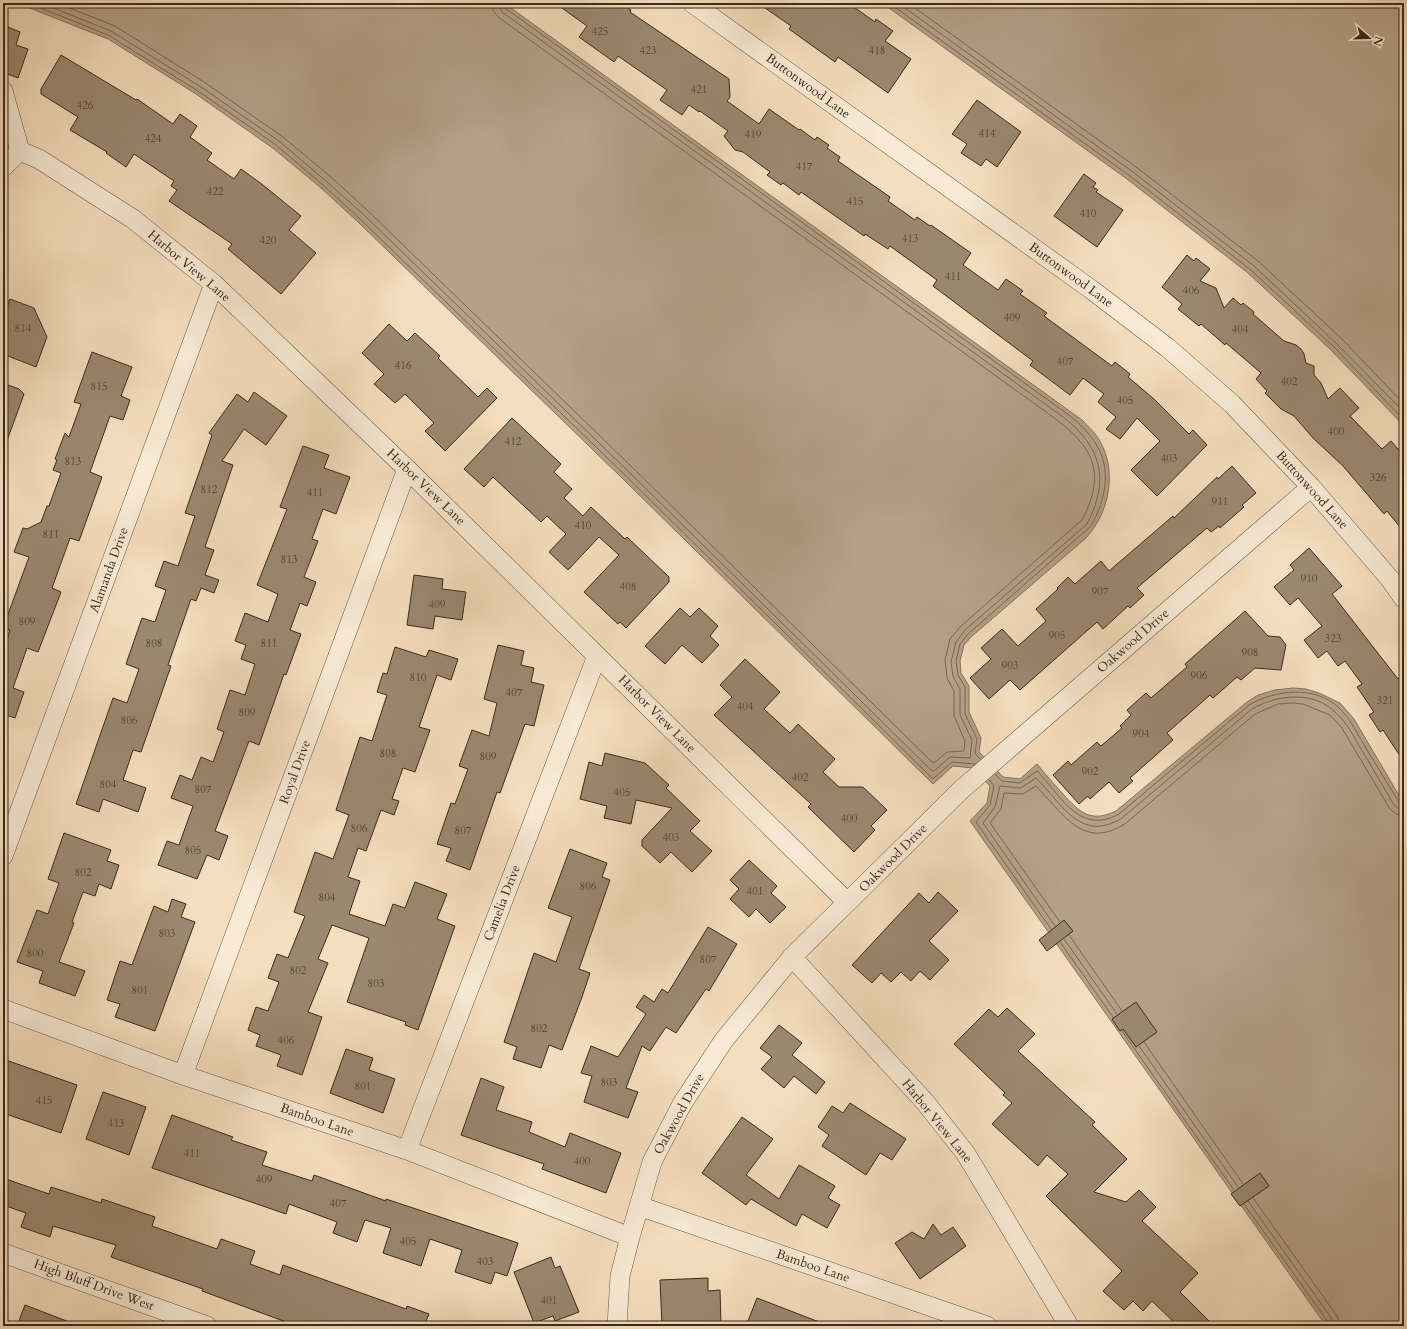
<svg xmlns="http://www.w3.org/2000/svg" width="1407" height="1329" viewBox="0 0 1407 1329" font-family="Cardo,serif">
	<rect width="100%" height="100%" fill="#f5debe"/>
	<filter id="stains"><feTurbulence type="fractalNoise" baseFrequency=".005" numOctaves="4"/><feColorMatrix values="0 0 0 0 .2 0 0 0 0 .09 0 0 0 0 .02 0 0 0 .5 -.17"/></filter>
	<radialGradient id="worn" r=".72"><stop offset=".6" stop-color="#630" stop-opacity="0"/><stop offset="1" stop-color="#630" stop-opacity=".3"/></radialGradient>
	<path fill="#b5a187" stroke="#84725c" d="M17 3H504L1082 420C1087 426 1094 431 1098 438 1118 469 1110 512 1086 538L971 637 964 645 960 661 961 673 969 686V712L981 738 979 752 1003 777 1020 779 1037 764C1045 774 1054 784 1063 794 1080 813 1091 823 1116 811L1247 702 1258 695 1275 690 1293 688 1306 689 1319 693 1340 703 1354 719 1404 804V1326H1326L970 821 987 803 990 786 973 768 953 766 933 784 623 479 357 221 321 188 274 149 196 94 108 39Z
		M882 3H1404V426L1331 350 1248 273 1127 179Z"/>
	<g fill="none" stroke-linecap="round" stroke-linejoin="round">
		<path stroke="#786652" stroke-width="1" d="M28 3 86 26 110 36 124 45 198 91 276 145 323 185 359 218 626 476 932 778H934L952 762 975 764
			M41 3 111 31 127 41 201 87 279 141 327 182 363 214 630 473 932 771H934L950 757 970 758 972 740 960 715V689L953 676 951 662 956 642 965 630 1087 524C1110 480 1102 447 1063 417L502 12 498 3
			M57 3 115 26 204 82 283 137 331 177 367 210 634 469 932 762 934 763 947 752 964 751 965 741 954 716V691L947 678 945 660 950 639 961 626 1082 520C1116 456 1075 433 1028 399L498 17 493 10 491 3
			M503 3 504 8 519 18 1066 413C1109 445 1116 479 1091 526L968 634 960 644 956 661 958 675 965 687V714L977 739 975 753 980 759
			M889 3 1130 176 1251 270 1334 347 1404 420
			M898 3 1133 172 1254 266 1337 344 1404 412
			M908 3 1136 167 1258 261 1342 339 1404 404
			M995 774 1002 781 1020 783 1037 771C1061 795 1079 836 1119 814L1249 705C1275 690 1314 685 1338 707 1351 719 1358 735 1367 750 1378 767 1388 785 1399 802L1404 805
			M989 780 994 786 990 805 976 822 1051 929
			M1060 922 990 823 1001 809 1004 793 1023 794 1036 786C1062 812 1083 852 1126 823L1255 714 1278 704 1293 703 1303 704 1330 715 1342 728 1390 809 1396 814 1404 816
			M1055 926 983 823 995 807 1000 786 1021 788 1036 778C1061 802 1080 844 1122 818L1252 709C1276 695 1313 690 1335 712 1348 723 1354 738 1363 752 1373 770 1384 787 1394 805L1399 809 1404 810
			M1069 935 1122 1011
			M1064 939 1117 1014
			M1060 942 1113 1017
			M1122 1031 1234 1190
			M1144 1042 1243 1184
			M1139 1046 1238 1187
			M1253 1198 1337 1316 1340 1326
			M1248 1201 1332 1319 1334 1326
			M1244 1204 1328 1322 1329 1326"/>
	</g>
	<path fill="#9b8870" stroke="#3a2b1c" d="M555 3H622L631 10 630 12 729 79 730 97 727 101 759 124 769 109 799 130 800 129 815 140 817 137 829 145 827 148 840 157 838 161 890 197 888 201 915 220 917 217 930 226 931 225 971 253 963 265 998 290 1006 279 1023 291 1020 294 1047 313 1044 316 1112 366 1115 362 1130 374 1128 377 1154 399 1189 434 1193 430 1207 445 1157 496 1131 470 1160 441 1137 418 1120 439 1106 429 1116 417 1098 402 1104 394 1083 378 1070 395 1030 365 1033 361 933 286 937 280 890 246 888 249 865 234 864 236 801 192 799 195 783 183 781 185 767 175 770 172 743 152 735 150 724 136 728 131 700 111 699 112 689 105 682 115 660 100 667 90 618 56 614 62 579 37 587 26Z
		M758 3H848L875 22 876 19 893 31 885 41 911 59 888 93 838 57 835 62 789 29 791 26Z
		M3 25 20 32 16 45 28 49 18 78 5 73 3 74Z
		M61 55 136 100 137 99 173 124 180 114 197 126 190 137 212 153 207 160 234 179 241 169 263 185 301 216 289 230 316 253 281 294 228 249 232 244 169 201 177 190 171 186 174 181 134 154 126 167 106 153 107 152 70 130 78 117 41 94V89Z
		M977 100 1021 132 997 167 986 159 981 166 961 153 967 144 952 134Z
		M1084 174 1096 183 1093 187 1098 190 1096 192 1123 210 1097 247 1054 216Z
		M1187 255 1194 261 1196 258 1210 269 1200 281 1216 288 1224 308 1233 298 1241 305 1243 303 1254 312 1253 314 1284 341 1296 345 1301 349 1304 354 1306 363 1314 366V375L1321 383 1328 399 1340 388 1359 408 1350 416 1382 449 1391 441 1404 456V532L1387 511 1384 514 1343 466 1313 438 1294 416 1281 409 1265 393 1267 391 1256 379 1261 373 1226 343 1225 345 1201 324 1199 326 1178 309 1182 304 1162 287Z
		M10 299 34 308 47 337 36 367 3 354V319Z
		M389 324 407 341 415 333 440 356 438 358 478 397 487 388 497 398 445 451 425 431 434 423 405 394 395 403 374 384 384 374 362 353Z
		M92 352 132 367 121 396 130 400 123 420 110 416 90 472 102 477 79 541 70 538 52 588 61 592 38 652 27 648 13 688 24 692 15 718 3 714V652L10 630 3 628 29 557 14 552 23 528 27 529 41 522 47 506H49L61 473 53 470 57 460 55 459 65 433 69 437 81 404 74 402Z
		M3 383 19 389 24 394 5 446H3Z
		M254 392 287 416 266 445 244 429 222 461 233 465 205 547 214 550 205 575 219 580 214 593 201 588 196 601 191 599 168 665 171 666 141 752 133 750 123 780 146 788 138 812 103 799 99 812 76 804 113 698 127 703 139 669 126 664 142 618 155 622 166 590 155 586 164 561 178 566 195 516 185 513 212 435 209 433 237 394 248 402Z
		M512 418 561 464 554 472 572 489 564 498 583 516 591 507 625 539 627 537 669 577V582L626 628 620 622 618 624 584 592 619 555 599 537 568 570 549 552 566 534 547 516 541 522 493 477 484 487 464 469Z
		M303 446 329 455 324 468 350 477 336 514 323 509 312 539 318 541 304 577 316 582 307 606 300 603 290 630 301 634 286 675 284 674 259 745 249 741 215 831 228 836 219 860 207 855 197 879 158 865 167 841 179 845 193 806 171 798 180 775 192 780 201 757 213 762 224 732 217 729 230 690 245 695 255 664 241 659 246 645 235 641 245 613 268 622 278 594 257 585 287 509 280 507Z
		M1232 466 1256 493 1242 505 1244 507 1220 528 1219 526 1211 532 1207 528 1137 588 1144 595 1130 608 1128 606 1103 629 1097 622 1020 690 1010 680 989 699 970 678 991 659 981 648 1002 629 1018 646 1046 621 1036 609 1058 589 1057 588 1068 577 1075 584 1101 561 1109 571 1173 516 1174 518 1217 477 1218 479Z
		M1309 548 1342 586 1332 594 1398 679 1404 675V762L1383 730 1380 732 1369 715 1374 712 1357 687 1362 684 1345 661 1338 666 1327 651 1318 658 1304 640 1322 626 1298 598 1290 605 1274 587 1294 570 1290 565Z
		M414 575 443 579 442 589 466 592 462 620 435 616 433 629 407 625Z
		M680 608 690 617 699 608 718 626 710 636 719 645 702 663 682 645 665 664 645 646Z
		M1245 611 1268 636 1280 637 1286 645 1281 670 1255 668 1241 680 1237 677 1213 698 1210 695 1167 733 1173 740 1130 778 1133 781 1119 793 1109 782 1090 799 1088 796 1079 804 1053 775 1068 761 1071 765 1097 742 1101 746 1122 728 1120 726 1131 715 1127 710 1146 693 1151 698 1187 667 1185 664Z
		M498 645 524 651 521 665 534 668 531 682 544 685 534 726 525 724 500 793 497 792 470 870 446 861 451 848 437 844 451 803 455 804 468 769 459 766 472 730 489 736 497 703 484 699Z
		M395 647 426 657 429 650 458 659 451 680 437 675 419 727 430 730 415 772 403 768 392 799 399 801 394 815 381 810 366 851 358 848 348 877 360 881 349 914 385 926 393 904 405 908 415 882 447 894 437 919 455 926 418 1030 405 1025 406 1022 347 1002 369 938 332 925 318 959 328 963 308 1012 322 1017 302 1075 277 1066 281 1055 256 1046 260 1035 248 1030 256 1007 268 1011 279 982 268 978 277 954 288 958 305 916 294 912 315 852 333 859 349 815 336 810 360 737 372 741 387 695 377 692 383 673 387 674Z
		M745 659 780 692 764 709 790 733 798 724 835 759 823 772 839 787H863L887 810 871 826 875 830 854 852 808 807 811 804 714 715 732 697 720 685Z
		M605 753 645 763 669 785 666 788 700 821 690 831 712 851 692 872 671 852 660 863 642 846V840L672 808 636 800 631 824 604 818 607 806 580 799 589 762 602 766Z
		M64 833 111 850 107 861 119 865 111 889 99 884 95 896 83 892 72 922 74 923 59 962 85 971 75 996 39 983 43 971 17 962 37 910 48 914 59 883 48 879Z
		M570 849 607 863 602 877 610 880 579 969 590 973 582 997 562 1050 549 1045 541 1068 513 1059 517 1047 504 1042 534 953 556 962 572 917 548 908Z
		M749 860 777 886 771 893 786 907 770 923 756 909 749 917 730 899 739 889 730 880Z
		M938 892 958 911 929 941 949 960 930 980 920 971 911 981 901 972 891 982 881 973 872 983 852 965 919 893 929 903Z
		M172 899 186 904 181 917 195 922 155 1031 115 1017 120 1004 107 1000 120 961 132 965 154 906 168 912Z
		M1064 920 1073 931 1047 951 1039 940Z
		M708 927 737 944 709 991 706 989 676 1033 666 1027 650 1051 642 1046 626 1088 638 1092 628 1118 584 1102 592 1076 581 1073 591 1046 618 1057 646 1014 636 1007 644 995 654 1002 662 989 668 993Z
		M1136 1002 1157 1032 1136 1047 1123 1029 1120 1031 1112 1019Z
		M1007 1008 1035 1034 1018 1051 1095 1122 1092 1125 1127 1159 1094 1192 1126 1202 1139 1190 1156 1207 1142 1221 1198 1273 1180 1292 1214 1326H1178L1152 1301 1143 1311 1133 1301 1124 1310 1103 1291 1122 1271 1046 1196 1068 1174 1047 1155 1038 1166 992 1124 1012 1103 1003 1095 1005 1093 954 1044 989 1009 998 1017Z
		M779 1025 802 1043 792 1055 825 1082 816 1094 794 1076 784 1088 761 1069 772 1057 760 1048Z
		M346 1049 373 1058 369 1070 395 1079 383 1113 330 1093Z
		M3 1059 77 1085 61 1133 3 1113Z
		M481 1078 504 1087 496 1110 532 1122 529 1132 565 1147 570 1133 621 1153 606 1193 542 1169 544 1164 461 1135Z
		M103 1092 146 1107 129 1155 86 1139Z
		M850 1103 906 1139 892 1160 880 1153 866 1175 822 1146 829 1135 818 1127 832 1106 843 1113Z
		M172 1115 233 1137 231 1140 267 1152 262 1165 312 1181 314 1175 386 1201V1199L518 1243 507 1276 495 1272 491 1284 455 1272 462 1250 430 1239 421 1266 383 1253 391 1228 365 1220 357 1242 333 1233 337 1222 289 1204 286 1214 152 1168Z
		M742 1117 773 1139 746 1175 779 1199 799 1165 835 1186 828 1198 840 1205 827 1228 802 1214 796 1226 751 1199 746 1205 702 1173Z
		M1260 1173 1269 1186 1240 1206 1231 1194Z
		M3 1178 49 1194 51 1187 101 1203 102 1199 155 1217 152 1226 217 1249 221 1239 255 1251 250 1264 280 1275 283 1265 406 1309 407 1306 429 1314 424 1326H297L202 1291 203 1289 111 1257 116 1245 53 1226 50 1237 21 1227 26 1213 3 1205Z
		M933 1224 941 1235 953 1227 966 1246 920 1279 895 1243 912 1232 924 1239Z
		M551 1257 555 1268 560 1266 579 1312 555 1321 553 1316 534 1323 514 1272Z
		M708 1278V1291L720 1290 721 1326H662L660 1280Z
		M757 1298 827 1325V1326H746Z
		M25 1305 77 1325V1326H17Z"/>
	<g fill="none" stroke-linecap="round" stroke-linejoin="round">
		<defs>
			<path id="minor" d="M692 3 1092 290 1168 348 1232 404 1311 487 1390 579 1404 599
				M3 91 20 151 39 159 133 219 214 284 407 469 847 902
				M3 167 20 151
				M3 856 214 284
				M792 957 925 1102 966 1154 1069 1326
				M3 1009 183 1075 407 1150 630 1237
				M183 1075 407 469
				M407 1150 597 656
				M639 1206 987 1326
				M3 1253 207 1326
				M617 1326 620 1276 630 1237 652 1162 682 1104 724 1040 792 957 962 789 1311 487"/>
		</defs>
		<use href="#minor" stroke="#695844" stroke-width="20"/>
		<use href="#minor" stroke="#f8ead5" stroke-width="19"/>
	</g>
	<g text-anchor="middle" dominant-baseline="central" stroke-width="3.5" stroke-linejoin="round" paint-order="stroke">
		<g font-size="11" fill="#524231">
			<text x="600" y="31">425</text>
			<text x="648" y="50">423</text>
			<text x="877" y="50">418</text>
			<text x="699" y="89">421</text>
			<text x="85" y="105">426</text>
			<text x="987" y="133">414</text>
			<text x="753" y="134">419</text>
			<text x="153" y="138">424</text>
			<text x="804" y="166">417</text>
			<text x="215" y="191">422</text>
			<text x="855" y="201">415</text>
			<text x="1088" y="213">410</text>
			<text x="910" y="238">413</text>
			<text x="268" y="240">420</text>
			<text x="953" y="276">411</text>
			<text x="1191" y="290">406</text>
			<text x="1012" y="317">409</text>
			<text x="23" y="328">814</text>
			<text x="1240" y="329">404</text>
			<text x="1065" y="361">407</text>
			<text x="403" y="365">416</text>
			<text x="1289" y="381">402</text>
			<text x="99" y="386">815</text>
			<text x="1125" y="400">405</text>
			<text x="1336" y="431">400</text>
			<text x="513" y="441">412</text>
			<text x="1169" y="458">403</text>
			<text x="73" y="461">813</text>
			<text x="1378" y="477">326</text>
			<text x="209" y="489">812</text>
			<text x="315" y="492">411</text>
			<text x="1220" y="501">911</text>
			<text x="583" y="525">410</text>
			<text x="51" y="534">811</text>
			<text x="289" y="559">813</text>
			<text x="1309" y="578">910</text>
			<text x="628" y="586">408</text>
			<text x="1100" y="591">907</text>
			<text x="437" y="604">409</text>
			<text x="27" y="621">809</text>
			<text x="1057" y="635">905</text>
			<text x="1333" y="638">323</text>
			<text x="154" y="643">808</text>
			<text x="269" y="643">811</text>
			<text x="1250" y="652">908</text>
			<text x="1010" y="665">903</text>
			<text x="1199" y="675">906</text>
			<text x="418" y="677">810</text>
			<text x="514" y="692">407</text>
			<text x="1385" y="700">321</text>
			<text x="745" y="706">404</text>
			<text x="247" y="712">809</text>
			<text x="129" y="720">806</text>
			<text x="1141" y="733">904</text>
			<text x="388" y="753">808</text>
			<text x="488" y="756">809</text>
			<text x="1090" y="771">902</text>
			<text x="800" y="777">402</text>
			<text x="108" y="784">804</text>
			<text x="203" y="789">807</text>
			<text x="622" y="792">405</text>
			<text x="849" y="818">400</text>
			<text x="359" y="828">806</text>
			<text x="463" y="830">807</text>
			<text x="671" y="837">403</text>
			<text x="193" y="850">805</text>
			<text x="83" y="872">802</text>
			<text x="588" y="886">806</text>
			<text x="755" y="891">401</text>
			<text x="327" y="897">804</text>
			<text x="167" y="933">803</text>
			<text x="35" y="953">800</text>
			<text x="708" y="959">807</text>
			<text x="298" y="970">802</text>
			<text x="376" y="983">803</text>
			<text x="140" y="990">801</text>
			<text x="539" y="1028">802</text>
			<text x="286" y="1040">406</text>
			<text x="609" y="1082">803</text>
			<text x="363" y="1086">801</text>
			<text x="44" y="1100">415</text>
			<text x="116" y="1123">413</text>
			<text x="192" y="1153">411</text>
			<text x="582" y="1161">400</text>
			<text x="264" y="1179">409</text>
			<text x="338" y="1203">407</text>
			<text x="408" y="1241">405</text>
			<text x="485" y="1261">403</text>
			<text x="549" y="1300">401</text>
		</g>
		<g font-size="13" fill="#3a2b1c" stroke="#f8ead5">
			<text transform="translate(808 86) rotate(36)">Buttonwood Lane</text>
			<text transform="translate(189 266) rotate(40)">Harbor View Lane</text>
			<text transform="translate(1071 275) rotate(36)">Buttonwood Lane</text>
			<text transform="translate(426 487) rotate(44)">Harbor View Lane</text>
			<text transform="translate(1312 490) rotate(48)">Buttonwood Lane</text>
			<text transform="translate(109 570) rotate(-70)">Alamanda Drive</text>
			<text transform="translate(1133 641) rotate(-41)">Oakwood Drive</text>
			<text transform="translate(657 714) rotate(45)">Harbor View Lane</text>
			<text transform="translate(295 772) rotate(-70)">Royal Drive</text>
			<text transform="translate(893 858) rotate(-45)">Oakwood Drive</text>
			<text transform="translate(502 903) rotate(-69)">Camelia Drive</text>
			<text transform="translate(679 1114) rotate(-61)">Oakwood Drive</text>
			<text transform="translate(317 1120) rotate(19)">Bamboo Lane</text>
			<text transform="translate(937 1121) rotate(51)">Harbor View Lane</text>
			<text transform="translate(813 1266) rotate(19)">Bamboo Lane</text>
			<text transform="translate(94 1285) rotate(20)">High Bluff Drive West</text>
		</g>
	</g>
	<rect width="1407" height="1329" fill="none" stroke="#f5debe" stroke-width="16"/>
	<rect x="4" y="4" width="1399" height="1321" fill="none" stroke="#3a2b1c" stroke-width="2"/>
	<rect x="8" y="8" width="1391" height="1313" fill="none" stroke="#3a2b1c"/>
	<g transform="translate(1369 38) rotate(110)" stroke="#f8ead5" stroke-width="3" paint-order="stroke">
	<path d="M0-3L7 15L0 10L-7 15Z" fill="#3a2b1c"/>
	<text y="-6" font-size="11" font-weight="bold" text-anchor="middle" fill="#3a2b1c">N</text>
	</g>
	<rect width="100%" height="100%" filter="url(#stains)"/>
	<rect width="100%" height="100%" fill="url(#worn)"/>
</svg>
